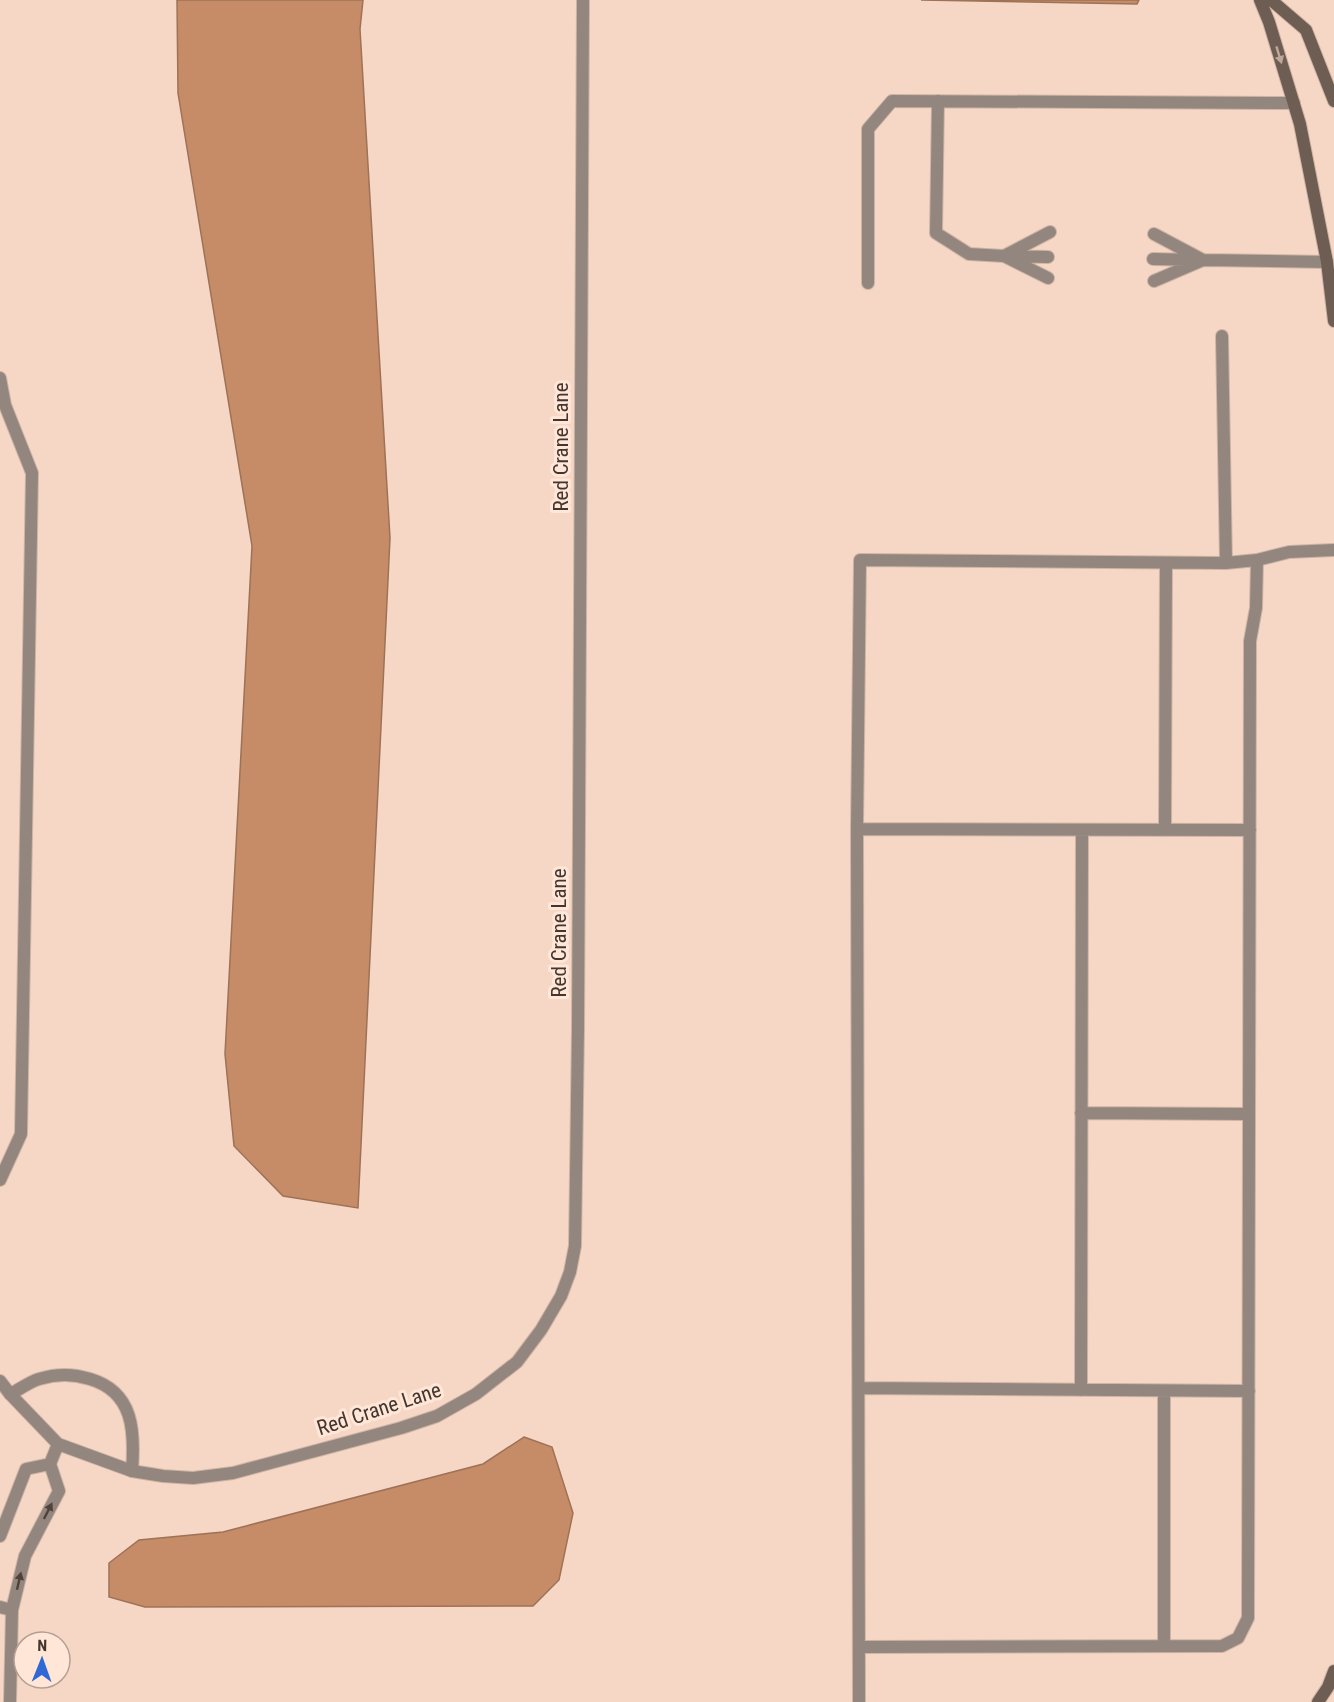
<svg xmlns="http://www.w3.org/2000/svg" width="1334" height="1702" viewBox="0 0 1334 1702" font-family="'Roboto Condensed',sans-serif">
	<rect width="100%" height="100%" fill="#f6d7c5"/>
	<path fill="#c68c68" stroke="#9e7257" stroke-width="1.5" d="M177 0H363L360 29 390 538 358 1208 283 1196 234 1146 225 1054 252 546 178 93Z
		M921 0H1139L1137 4Z
		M524 1437 552 1447 573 1513 559 1580 533 1606 145 1607 109 1597V1563L139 1540 223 1532 483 1464Z"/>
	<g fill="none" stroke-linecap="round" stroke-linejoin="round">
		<defs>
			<path id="service" d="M938 101 936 233 969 254 1004 256 1050 232
				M1154 234 1203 260 1327 262
				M1004 256 1048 278
				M1008 256 1048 257
				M1153 259 1197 260
				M1154 281 1203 260
				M868 283V129L892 101 1294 103
				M1222 336 1226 563
				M857 829 1250 830
				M1165 830 1166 563
				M1081 1113 1249 1114
				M859 1388 1249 1391
				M1081 1390 1082 830
				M10 1394C19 1390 29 1382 39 1379 55 1374 74 1374 90 1379 134 1392 135 1432 132 1471
				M1164 1646V1391
				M860 1647 1222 1646 1238 1638 1248 1618 1250 641 1256 608 1257 560
				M859 1702 857 829 860 560 1226 563 1257 560 1289 552 1334 550"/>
			<path id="minor" d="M0 378 5 405 32 473 21 1134 0 1180
				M0 1381 10 1394 58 1444 132 1471 163 1476 193 1478 233 1473 401 1428 437 1416 476 1394 517 1362 541 1330 561 1296 570 1272 575 1246 578 1028 583 0
				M0 1536 26 1469 50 1464
				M0 1607 12 1610
				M10 1702 12 1610 25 1556 59 1491 50 1464 58 1444"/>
			<path id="secondary" d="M1260 0 1269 22 1300 124 1327 262 1334 321
				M1271 0 1306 30 1334 101
				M1318 1702 1328 1687 1334 1671"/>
		</defs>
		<use href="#service" stroke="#ceb4a4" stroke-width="14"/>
		<use href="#minor" stroke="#ceb4a4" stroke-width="14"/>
		<use href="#secondary" stroke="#ceb4a4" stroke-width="14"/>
		<use href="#service" stroke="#93867f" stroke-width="12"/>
		<use href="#minor" stroke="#93867f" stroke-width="12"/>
		<use href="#secondary" stroke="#6e5d52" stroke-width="12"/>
	</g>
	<defs><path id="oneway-solid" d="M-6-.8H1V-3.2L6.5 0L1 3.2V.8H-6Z" transform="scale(1.5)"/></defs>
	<use fill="#bea89b" href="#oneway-solid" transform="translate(1279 55) rotate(73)"/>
	<g fill="#4e423b">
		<use href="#oneway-solid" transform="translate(48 1511) rotate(-63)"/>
		<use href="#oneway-solid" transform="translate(19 1581) rotate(-77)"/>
	</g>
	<g text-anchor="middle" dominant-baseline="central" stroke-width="6" stroke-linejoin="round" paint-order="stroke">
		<g font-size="21" fill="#42362f" stroke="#ffe6d7">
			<text transform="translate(561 447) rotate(-90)">Red Crane Lane</text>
			<text transform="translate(559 933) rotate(-90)">Red Crane Lane</text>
			<text transform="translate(379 1409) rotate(-18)">Red Crane Lane</text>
		</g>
	</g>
	<g transform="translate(42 1660) rotate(1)"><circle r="28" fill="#ffe6d7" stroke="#b3a094" stroke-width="1.5"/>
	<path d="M0-4.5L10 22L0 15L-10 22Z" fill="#3068d6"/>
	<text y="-9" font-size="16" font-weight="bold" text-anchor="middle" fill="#42362f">N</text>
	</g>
</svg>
